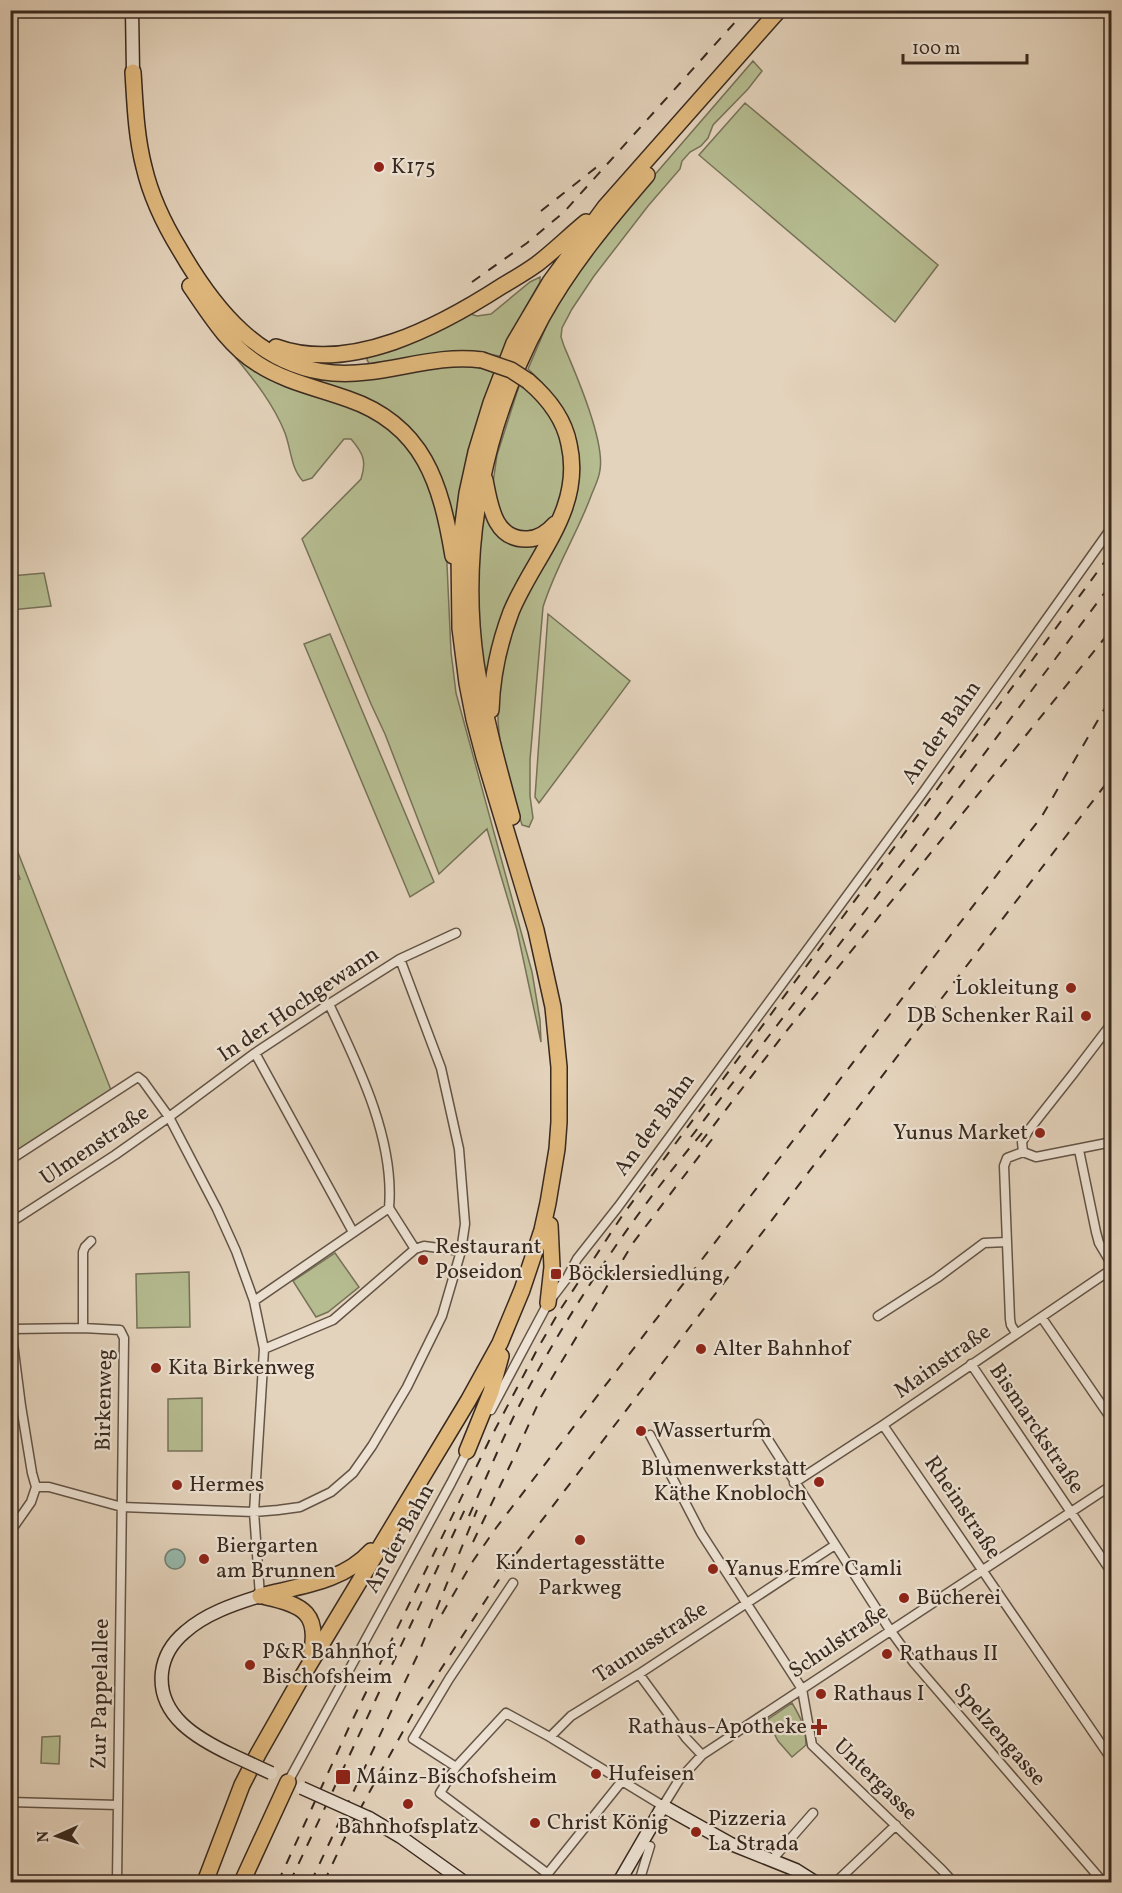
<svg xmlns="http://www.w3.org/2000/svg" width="1122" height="1893" viewBox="0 0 1122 1893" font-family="Vollkorn,serif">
	<rect width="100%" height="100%" fill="#e4d3bc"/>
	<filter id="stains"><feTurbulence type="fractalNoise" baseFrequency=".00333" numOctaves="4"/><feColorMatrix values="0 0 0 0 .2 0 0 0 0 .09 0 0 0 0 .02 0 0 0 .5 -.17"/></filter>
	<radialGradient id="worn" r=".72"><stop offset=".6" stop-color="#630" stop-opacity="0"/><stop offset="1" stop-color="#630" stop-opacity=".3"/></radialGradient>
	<path fill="#b5bc90" stroke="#767258" stroke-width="1.5" d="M753 61 762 71 748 89 713 125 708 138 701 146 690 152 682 161 680 169 648 206 594 276 572 309 562 328 561 337 564 346C576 374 605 441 600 470 599 479 594 488 591 496 577 534 555 568 543 607L530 760V796L533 818 529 827 522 825C511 787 496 745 498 705 498 689 501 671 504 655 512 612 538 573 557 535 563 525 570 514 574 502 591 449 567 404 528 369L555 306 614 222Z
		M745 103 938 265 895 322 699 155Z
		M540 277V282L524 310 505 357 482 353 370 365 367 360 368 354 467 313 477 316 491 314 530 282Z
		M235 353 341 400 389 423 429 474 446 543 451 652 456 693 532 972 540 1020 541 1042 517 930 487 829 439 874 385 734 371 704 302 539 361 479C367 461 363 453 351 439H344L312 478 303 481C291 469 291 449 285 433 274 405 255 381 236 358Z
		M462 363 497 372 456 550 451 509 439 474 419 443 315 381 321 377Z
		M520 383 551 410 567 449 562 509 544 528 523 535 505 525 492 490 497 455Z
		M485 497 506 538 548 534 526 575 487 689C479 650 475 597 478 558 479 537 482 517 485 497Z
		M44 573 51 606 11 610V576Z
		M548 614 630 681 539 803 535 797Z
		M330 634 434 882 410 897 304 644Z
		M10 832 111 1090 11 1157 10 884 20 879 11 856Z
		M335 1253 359 1287 328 1312 316 1317 293 1281Z
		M189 1272 190 1327 137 1328 136 1274Z
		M202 1398V1451H168V1399Z
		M792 1703C801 1718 806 1728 806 1745L792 1757 778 1741 767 1720Z
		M60 1736 59 1764 41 1763 42 1737Z"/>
	<path fill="#96b9ac" stroke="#707f74" stroke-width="1.5" d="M165 1559a10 10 0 1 1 20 0a10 10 0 1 1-20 0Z"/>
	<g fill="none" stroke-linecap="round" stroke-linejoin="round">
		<defs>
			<path id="street" d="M329 1004C358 1065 395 1139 389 1208
				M255 1053 353 1232
				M1079 1150 1096 1232 1099 1243 1112 1265
				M1023 1152 1022 1142 1028 1131 1073 1074 1112 1023
				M1023 1152 1036 1157 1112 1142
				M10 1160 138 1077 143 1081 169 1117 217 1209 236 1251 254 1301 264 1349 254 1512 260 1596
				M389 1208 415 1249
				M10 1223 115 1155 169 1117 255 1053 329 1004 400 959 456 933
				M254 1301 389 1208
				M878 1316 937 1278 984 1243 1007 1242
				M1042 1318 1112 1420
				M10 1320 21 1406 32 1473 36 1487
				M83 1328V1252L85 1247 91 1241
				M12 1329 83 1328 120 1330 124 1338 117 1882
				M1016 1333 1011 1325 1010 1319 1004 1166 1007 1158 1023 1152
				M264 1349 333 1320 415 1249 424 1246 461 1251
				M971 1364 1112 1573
				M491 1410 548 1303 567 1278 577 1259 618 1207 924 791 1112 527
				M758 1424 890 1630 914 1663 1103 1882
				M883 1425 1112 1760
				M650 1435 701 1533 802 1689 812 1745 942 1870 953 1882
				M794 1483 883 1425 1112 1269
				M36 1487H49L122 1507 254 1512 278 1510 300 1507 331 1492 353 1473 372 1446 407 1387 442 1316 461 1251 465 1224 459 1149 441 1068 400 959
				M10 1532 31 1502 36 1487
				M639 1674 686 1738 702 1755
				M550 1737 571 1716 639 1674 835 1545
				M456 1767 413 1739 449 1679 513 1583
				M288 1782 451 1483 468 1450
				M10 1802 118 1805
				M771 1861 813 1813
				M548 1874 440 1793 456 1767 506 1713 550 1737 663 1806 679 1780 702 1755 1112 1485
				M541 1882 622 1781
				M639 1882 650 1846
				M836 1882 896 1825"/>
			<path id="secondary" d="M132 10 133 72
				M232 1755C198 1739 157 1716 162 1672 164 1656 173 1642 185 1632 205 1614 234 1604 260 1596
				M369 1818 401 1837 464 1882
				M619 1882 663 1806 731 1844 796 1870 815 1882"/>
			<path id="highway" d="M133 72C135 104 136 136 144 167 151 197 164 224 180 250 214 309 260 367 333 373 384 377 431 353 482 360
				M190 286C210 315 228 345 258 364 286 382 318 388 348 399 424 425 441 484 453 556
				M276 347C351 374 440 326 502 286 514 279 526 272 537 264 554 251 569 236 586 222
				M485 480C490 505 494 540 527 539 538 539 548 532 555 524
				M491 710C492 676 499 644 511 612 534 556 584 510 569 444 564 418 548 398 528 381
				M512 817C498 766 484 715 476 663 459 545 485 421 542 317 570 266 609 219 647 175
				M548 1303 552 1267 550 1225
				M467 1451 491 1392 501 1356
				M260 1596C299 1586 343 1582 371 1551
				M266 1597C304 1605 320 1614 311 1656
				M205 1882 242 1785 258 1754 300 1680 468 1401 500 1343 522 1290 542 1230 548 1203 557 1149 559 1122V1067L553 1007 536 930 484 757 474 719 467 683 460 628 459 554 467 493 476 452 491 403 514 343 550 282 605 207 779 10
				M242 1882 288 1782"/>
		</defs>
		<use href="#street" stroke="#635446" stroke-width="11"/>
		<use href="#secondary" stroke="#38291f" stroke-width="15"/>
		<use href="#highway" stroke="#38291f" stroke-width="18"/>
		<use href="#street" stroke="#ede2d3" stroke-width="8"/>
		<use href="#secondary" stroke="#ede2d3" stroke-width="12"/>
		<use href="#highway" stroke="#e2ba7e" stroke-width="15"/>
		<path stroke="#38291f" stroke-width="2" stroke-dasharray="10 10" stroke-linecap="butt" d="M541 211 598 166
			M472 282 527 243 564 212 746 10
			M691 1137 919 841 1112 583
			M701 1142 784 1034 1112 629
			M469 1516C484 1483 498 1449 514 1416 565 1315 630 1219 702 1133
			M473 1542 516 1453 541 1397 556 1371 633 1243 713 1138
			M442 1614 473 1561 496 1528 1042 816 1112 696
			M278 1882 350 1725 489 1441 538 1348 560 1310 622 1216 1112 552
			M290 1882 467 1505
			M311 1882 419 1652 477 1510
			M324 1882 348 1831 417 1706 513 1558 1112 776"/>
		<defs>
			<path id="secondary-bridge" d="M232 1755 271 1773
				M302 1788 369 1818"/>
			<path id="highway-bridge" d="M482 360 511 370 528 381"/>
		</defs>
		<use href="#secondary-bridge" stroke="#38291f" stroke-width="15" stroke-linecap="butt"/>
		<use href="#highway-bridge" stroke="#38291f" stroke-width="18" stroke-linecap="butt"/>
		<use href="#secondary-bridge" stroke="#ede2d3" stroke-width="12"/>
		<use href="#highway-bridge" stroke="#e2ba7e" stroke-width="15"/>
	</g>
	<g fill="#8f2418" stroke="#ede2d3" stroke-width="2">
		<circle cx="379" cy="167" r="6"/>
		<circle cx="1071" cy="988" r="6"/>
		<circle cx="1086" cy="1016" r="6"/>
		<circle cx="1040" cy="1133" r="6"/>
		<circle cx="423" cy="1260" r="6"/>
		<rect x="550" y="1268" width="12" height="12" rx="3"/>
		<circle cx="701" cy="1349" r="6"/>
		<circle cx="156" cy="1368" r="6"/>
		<circle cx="641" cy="1431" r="6"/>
		<circle cx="819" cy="1482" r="6"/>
		<circle cx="177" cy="1485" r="6"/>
		<circle cx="580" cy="1540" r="6"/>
		<circle cx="204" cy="1559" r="6"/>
		<circle cx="713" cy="1569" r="6"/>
		<circle cx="904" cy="1598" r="6"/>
		<circle cx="887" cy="1654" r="6"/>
		<circle cx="250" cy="1665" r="6"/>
		<circle cx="821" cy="1694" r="6"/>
		<path d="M816 1718h6v6h6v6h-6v6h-6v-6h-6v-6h6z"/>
		<circle cx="596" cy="1774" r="6"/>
		<rect x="335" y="1769" width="16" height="16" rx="3"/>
		<circle cx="408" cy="1804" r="6"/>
		<circle cx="535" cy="1823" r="6"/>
		<circle cx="696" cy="1832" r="6"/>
	</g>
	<g text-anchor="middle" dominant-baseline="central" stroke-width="4.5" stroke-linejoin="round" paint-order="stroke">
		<g font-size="22" fill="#38291f" stroke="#ede2d3" text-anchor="start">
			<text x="391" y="167">K175</text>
			<text x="1059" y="988" text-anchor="end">Lokleitung</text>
			<text x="1074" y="1016" text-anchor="end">DB Schenker Rail</text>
			<text x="1028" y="1133" text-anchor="end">Yunus Market</text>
			<text x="435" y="1247">Restaurant<tspan x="435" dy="25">Poseidon</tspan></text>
			<text x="568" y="1274">Böcklersiedlung</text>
			<text x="713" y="1349">Alter Bahnhof</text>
			<text x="168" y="1368">Kita Birkenweg</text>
			<text x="653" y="1431">Wasserturm</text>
			<text x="807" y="1469" text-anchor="end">Blumenwerkstatt<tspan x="807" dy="25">Käthe Knobloch</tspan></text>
			<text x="189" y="1485">Hermes</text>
			<text x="216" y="1546">Biergarten<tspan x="216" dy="25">am Brunnen</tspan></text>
			<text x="580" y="1563" text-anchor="middle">Kindertagesstätte<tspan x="580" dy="25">Parkweg</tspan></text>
			<text x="725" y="1569">Yanus Emre Camli</text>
			<text x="916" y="1598">Bücherei</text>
			<text x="262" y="1652">P&amp;R Bahnhof<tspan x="262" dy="25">Bischofsheim</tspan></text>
			<text x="899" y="1654">Rathaus II</text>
			<text x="833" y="1694">Rathaus I</text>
			<text x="807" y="1727" text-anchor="end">Rathaus-Apotheke</text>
			<text x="608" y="1774">Hufeisen</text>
			<text x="356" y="1777">Mainz-Bischofsheim</text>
			<text x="708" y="1819">Pizzeria<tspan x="708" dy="25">La Strada</tspan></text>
			<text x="547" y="1823">Christ König</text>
			<text x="408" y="1827" text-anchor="middle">Bahnhofsplatz</text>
		</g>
		<g font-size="22" fill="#38291f" stroke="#ede2d3">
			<text transform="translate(942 733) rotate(-55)">An der Bahn</text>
			<text transform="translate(299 1005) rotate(-34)">In der Hochgewann</text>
			<text transform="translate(655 1125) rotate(-54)">An der Bahn</text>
			<text transform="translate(95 1146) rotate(-34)">Ulmenstraße</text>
			<text transform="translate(943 1362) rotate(-35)">Mainstraße</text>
			<text transform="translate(105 1400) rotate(-89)">Birkenweg</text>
			<text transform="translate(1036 1429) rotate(56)">Bismarckstraße</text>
			<text transform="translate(962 1508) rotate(56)">Rheinstraße</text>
			<text transform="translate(400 1539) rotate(-61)">An der Bahn</text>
			<text transform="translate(839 1642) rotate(-34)">Schulstraße</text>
			<text transform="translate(651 1643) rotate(-33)">Taunusstraße</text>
			<text transform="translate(101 1694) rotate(-89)">Zur Pappelallee</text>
			<text transform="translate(999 1735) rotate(49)">Spelzengasse</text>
			<text transform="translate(875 1780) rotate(44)">Untergasse</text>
		</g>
	</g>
	<rect width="1122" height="1893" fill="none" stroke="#e4d3bc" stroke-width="36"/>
	<rect x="12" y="12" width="1098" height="1869" fill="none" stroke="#38291f" stroke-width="3"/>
	<rect x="18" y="18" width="1086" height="1857" fill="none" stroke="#38291f" stroke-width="1.5"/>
	<g transform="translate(57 1836) rotate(267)" stroke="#ede2d3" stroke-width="4.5" paint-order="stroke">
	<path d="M0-4.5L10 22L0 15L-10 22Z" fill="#38291f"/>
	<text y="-9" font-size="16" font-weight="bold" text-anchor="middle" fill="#38291f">N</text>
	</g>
	<path d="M903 54v9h124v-9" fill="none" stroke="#38291f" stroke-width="3"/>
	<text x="912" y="54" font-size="18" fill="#38291f" stroke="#ede2d3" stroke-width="4.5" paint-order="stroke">100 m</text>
	<rect width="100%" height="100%" filter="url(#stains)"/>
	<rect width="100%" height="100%" fill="url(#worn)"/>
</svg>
